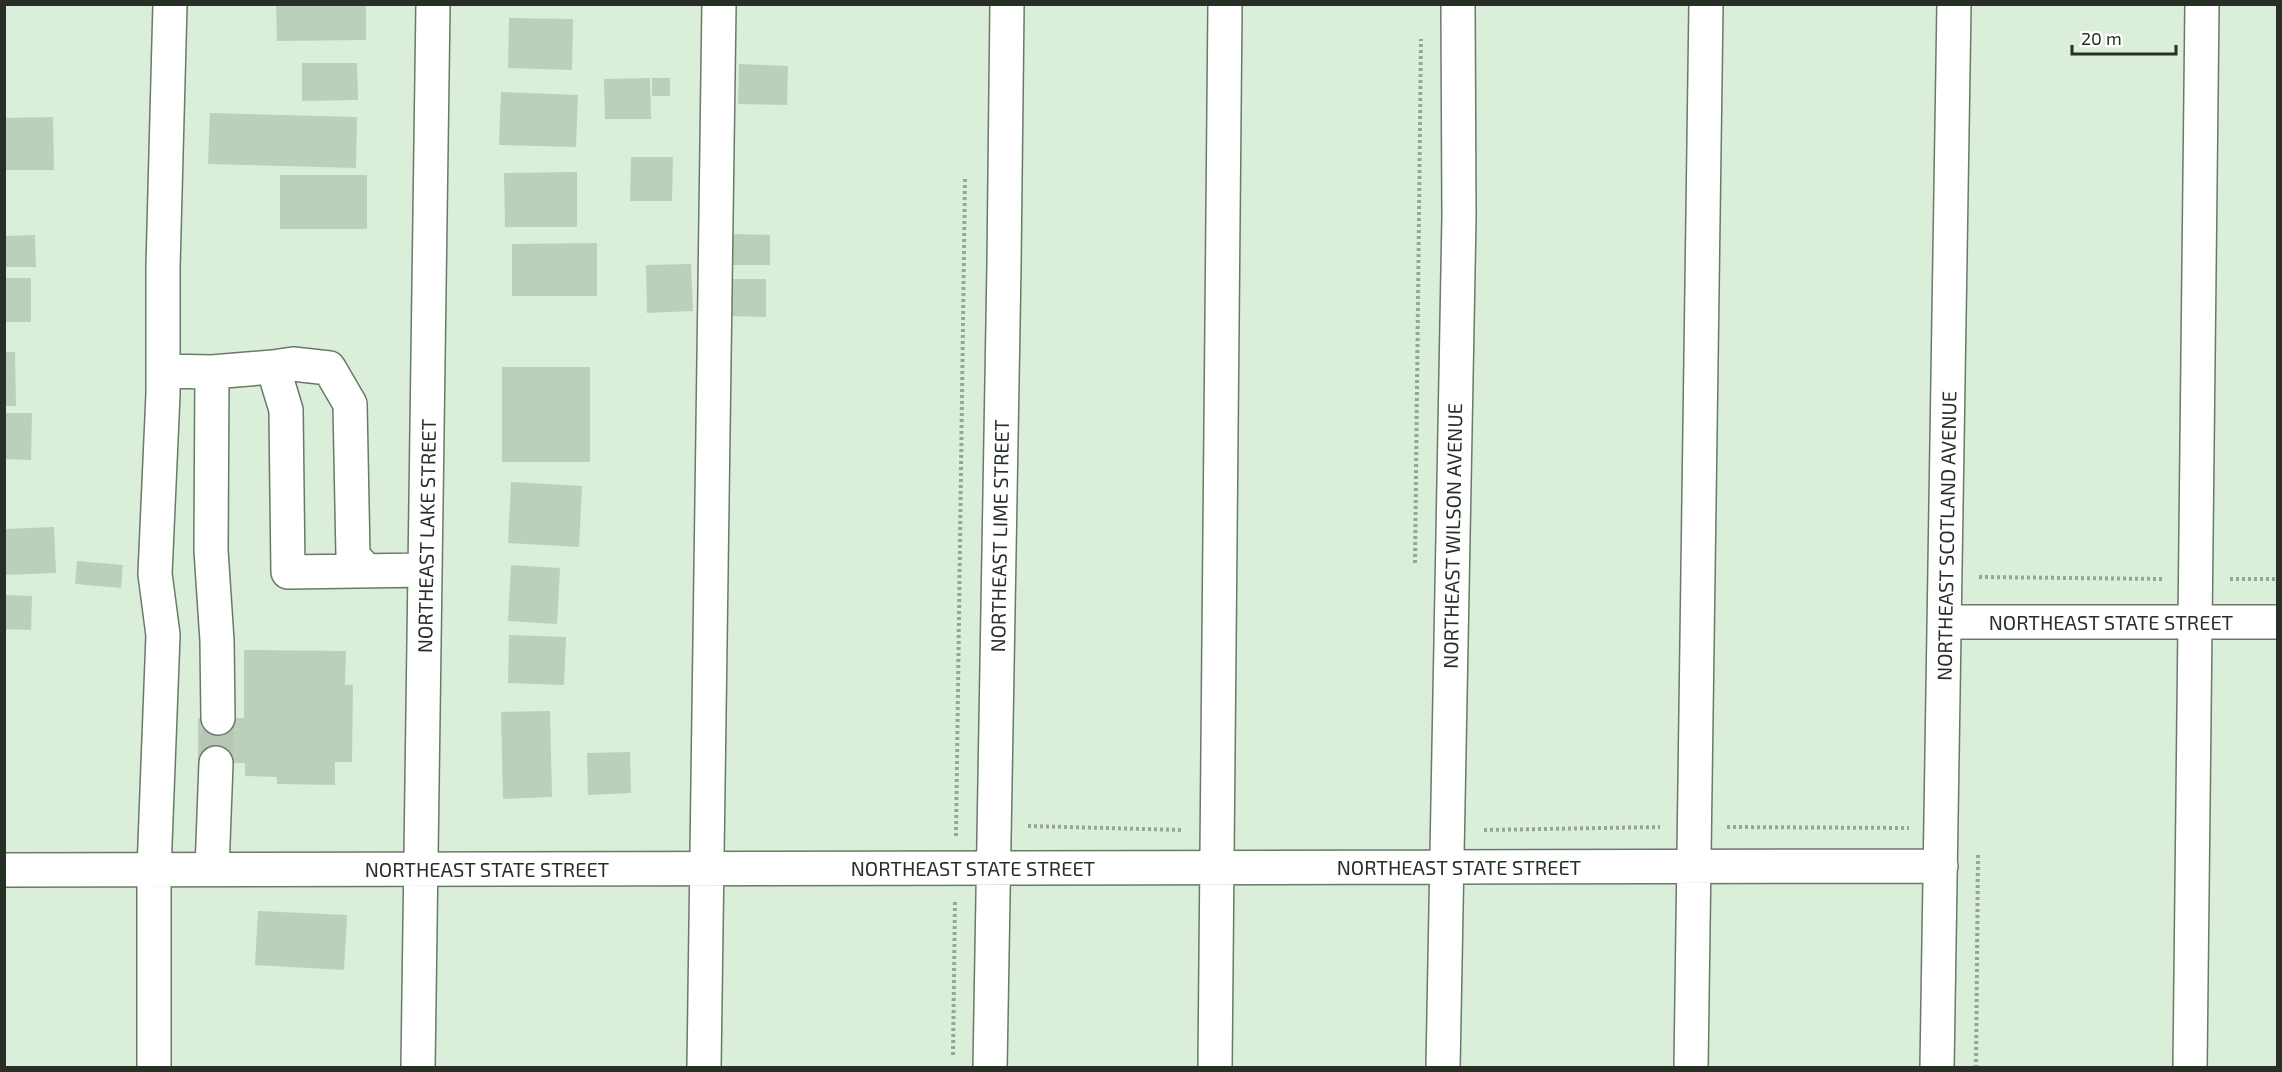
<svg xmlns="http://www.w3.org/2000/svg" width="2282" height="1072" viewBox="0 0 2282 1072" font-family="'Exo 2',sans-serif">
	<rect width="100%" height="100%" fill="#daeed9"/>
	<path fill="#bccfbb" d="M276 4H366V40L277 41Z
		M509 18 573 19 572 70 508 68Z
		M302 63H357L358 100 302 101Z
		M739 64 788 66 787 105 738 104Z
		M650 78 651 119H605L604 79Z
		M652 78H670V96H652Z
		M501 92 578 95 576 147 499 145Z
		M210 113 357 117 356 168 208 164Z
		M53 117 54 170H4V118Z
		M631 157H673L672 201H630Z
		M577 172V227H505L504 173Z
		M280 175H367V229H280Z
		M732 234 770 235V265H732Z
		M35 235 36 267H4V236Z
		M597 243V296H512V244Z
		M691 264 693 311 647 313 646 265Z
		M5 278H31V322H5Z
		M730 279H766V317L729 316Z
		M4 352H15L16 406H4Z
		M502 367H590V462H502Z
		M4 413H32L31 460 4 459Z
		M511 482 582 486 579 547 508 543Z
		M54 527 56 573 4 575V529Z
		M77 561 123 565 121 588 75 584Z
		M511 565 560 568 557 624 508 621Z
		M4 595 32 596 31 630 4 629Z
		M509 635 566 637 564 685 508 683Z
		M244 650 346 651 345 685H353L352 762H335V785L277 784V777L245 776V763H198V718H244Z
		M550 711 552 797 503 799 501 712Z
		M630 752 631 793 588 795 587 753Z
		M258 911 347 915 344 970 255 965Z"/>
	<g fill="none" stroke-linecap="round" stroke-linejoin="round">
		<path stroke="#b6c8b5" stroke-width="33" stroke-dasharray="33 16" stroke-linecap="butt" d="M216 763 218 718"/>
		<defs>
			<path id="minor" d="M273 367 293 364 329 368 350 404 353 556 367 571
				M163 371 212 372 273 367 286 410 288 572 425 570
				M212 372 211 550 217 641 218 718
				M1945 622H2278
				M212 869 216 763
				M4 870 1941 866
				M154 1068V870L163 635 155 574 163 394V267L170 4
				M418 1068 433 4
				M704 1068 719 4
				M990 1068 1004 265 1007 4
				M1215 1068 1225 4
				M1443 1068 1459 217 1458 4
				M1691 1068 1706 4
				M1937 1068 1954 4
				M2190 1068 2202 4"/>
		</defs>
		<use href="#minor" stroke="#697a68" stroke-width="36"/>
		<path stroke="#96a696" stroke-width="4" stroke-dasharray="3 3" stroke-linecap="butt" d="M1415 563 1421 39
			M1979 577 2163 579
			M2230 579H2278
			M1028 826 1182 830
			M1727 827 1909 828
			M1484 830 1660 827
			M956 836 965 178
			M953 1055 955 900
			M1976 1068 1978 854"/>
		<use href="#minor" stroke="#fff" stroke-width="33"/>
	</g>
	<g text-anchor="middle" dominant-baseline="central" stroke-width="4.5" stroke-linejoin="round" paint-order="stroke">
		<g font-size="20" fill="#272f27" stroke="#fff">
			<text transform="translate(426 536) rotate(-89)">NORTHEAST LAKE STREET</text>
			<text transform="translate(999 536) rotate(-89)">NORTHEAST LIME STREET</text>
			<text transform="translate(1452 536) rotate(-89)">NORTHEAST WILSON AVENUE</text>
			<text transform="translate(1946 536) rotate(-89)">NORTHEAST SCOTLAND AVENUE</text>
			<text x="2111" y="622">NORTHEAST STATE STREET</text>
			<text x="1459" y="867">NORTHEAST STATE STREET</text>
			<text x="973" y="868">NORTHEAST STATE STREET</text>
			<text x="487" y="869">NORTHEAST STATE STREET</text>
		</g>
	</g>
	<rect width="2282" height="1072" fill="none" stroke="#272f27" stroke-width="12"/>
	<path d="M2072 45v9h104v-9" fill="none" stroke="#272f27" stroke-width="3"/>
	<text x="2081" y="45" font-size="18" fill="#272f27" stroke="#ffffff" stroke-width="4.5" paint-order="stroke">20 m</text>
</svg>
